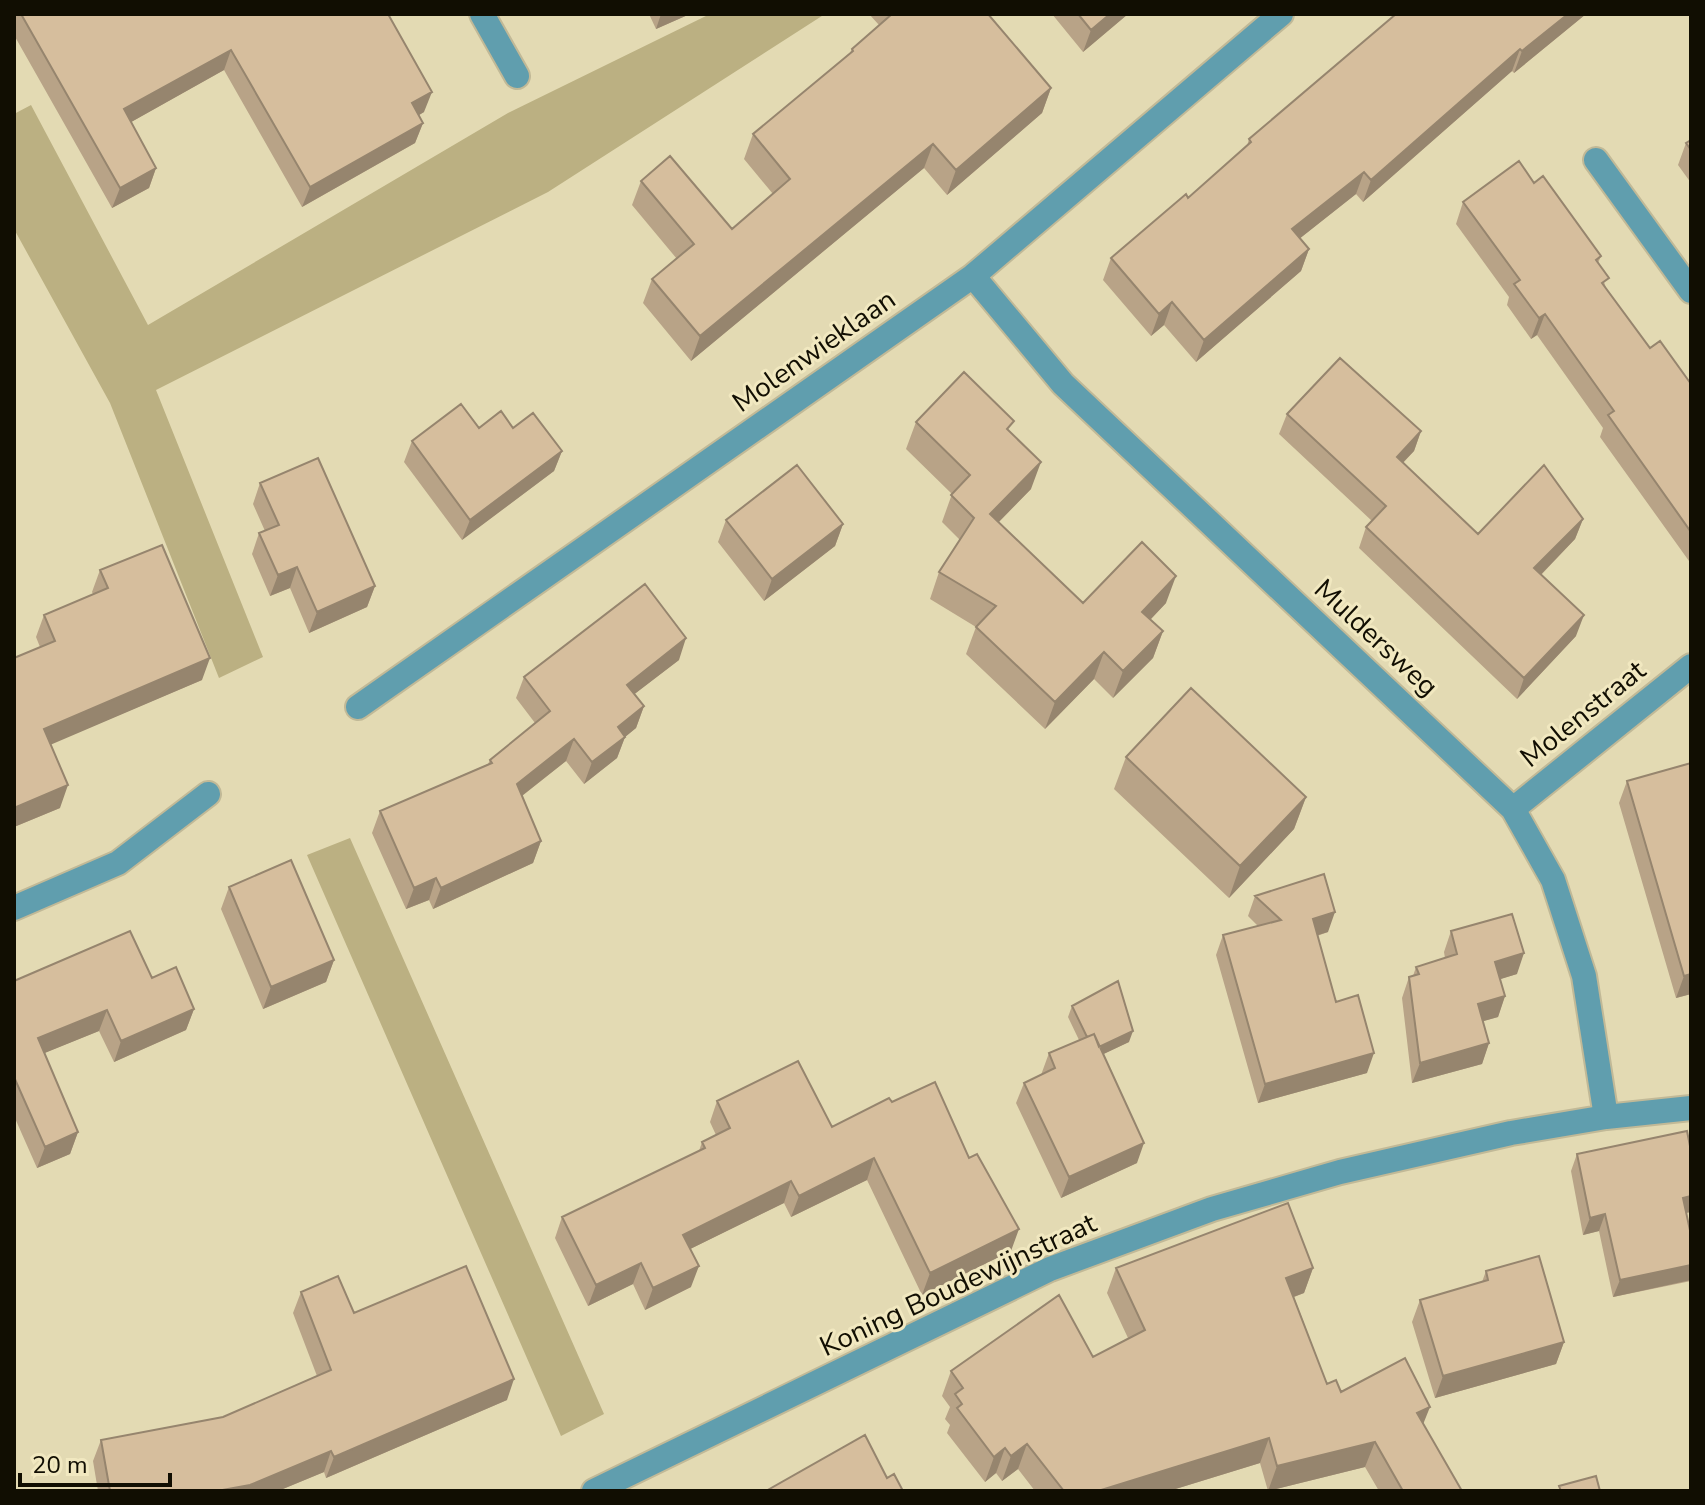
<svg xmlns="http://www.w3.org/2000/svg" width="1705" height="1505" viewBox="0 0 1705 1505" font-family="'Nunito Sans',sans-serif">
	<rect width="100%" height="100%" fill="#e3dab3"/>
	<path fill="#bbb082" d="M710 14H825L548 192 156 390 263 657 219 678 110 403 14 229V114L31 105 148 325 508 113Z
		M350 838 604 1414 561 1436 307 855Z"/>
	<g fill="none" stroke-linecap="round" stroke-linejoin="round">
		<defs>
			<path id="minor" d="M482 14 517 76
				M1596 160 1691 291
				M973 276 1063 384 1513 809 1553 880 1584 976 1606 1117
				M358 707 973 276 1281 14
				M1513 809 1691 666
				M14 908 118 863 208 794
				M594 1491 1050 1269 1212 1209 1340 1172 1511 1133 1606 1117 1691 1108"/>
		</defs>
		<use href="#minor" stroke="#c1b997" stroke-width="28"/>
		<use href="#minor" stroke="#609eae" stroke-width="24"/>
	</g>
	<path fill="#b8a387" d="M14 14H388L424 112 419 115 423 123 415 143 302 207 224 70 131 122 156 168 149 188 112 208 14 35Z
		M649 14H690L656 29Z
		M869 14H988L1051 88 1042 113 947 195 924 168 691 361 643 303 652 279 677 259 632 205 641 181 732 229 773 194 744 159 753 134 850 53 852 49 879 25Z
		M1052 14H1128L1083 52Z
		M1396 14H1586L1514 73 1512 71 1363 202 1356 194 1300 238 1309 249 1301 271 1196 362 1164 325 1151 336 1103 280 1111 258 1188 198 1247 146 1249 139Z
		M1691 140V183L1678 165 1686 143Z
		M1534 183 1601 256 1598 263 1606 288 1650 348 1691 384V559L1689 561 1600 437 1603 428 1537 335 1531 339 1507 305 1509 297 1456 224 1463 202Z
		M1287 414 1421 431 1414 451 1403 463 1478 534 1583 519 1575 539 1541 575 1576 636 1517 699 1359 548 1366 527 1372 521 1279 434Z
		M916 422 1010 432 1031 489 999 522 1083 603H1166L1150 620 1163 631 1153 658 1113 698 1094 679 1045 729 966 654 976 627 930 599 939 572 960 540 942 522 952 494 906 449Z
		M479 428H513L562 451 554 471 462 540 404 462 412 441Z
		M260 483 375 586 367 607 309 633 290 588 270 596 252 554 259 533 265 531 253 504Z
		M726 520 843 524 835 546 764 601 718 542Z
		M100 570 202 680 50 744 60 808 14 827V658L40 647 36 637 44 615 93 594 92 592Z
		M679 660 634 694 644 706 636 728 625 737 617 758 584 784 566 761 522 796 541 841 533 863 433 909 429 900 406 909 372 833 380 811 488 764 490 760 535 723 516 698 524 677Z
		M1126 757 1306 797 1294 829 1229 898 1114 789Z
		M1691 763V994L1676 998 1619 803 1627 781Z
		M229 887 334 960 326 982 263 1009 221 909Z
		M1255 896 1328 932 1317 936 1336 1002 1367 1073 1258 1103 1216 955 1223 935 1258 926 1248 916Z
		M1451 931 1517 974 1500 979 1505 996 1498 1017 1483 1021 1489 1043 1482 1064 1412 1083 1402 998 1409 977 1413 976 1416 967 1445 958 1444 952Z
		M152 978 194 1009 186 1030 114 1062 99 1031 44 1053 78 1132 70 1154 37 1168 14 1116V981Z
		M1072 1006 1129 1042 1103 1054 1137 1163 1061 1198 1016 1103 1024 1083 1041 1075 1049 1053 1079 1040 1068 1017Z
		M717 1101 832 1127 892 1102 1011 1251 922 1295 867 1180 791 1217 784 1203 690 1249 691 1287 645 1310 633 1284 588 1306 555 1238 562 1217 699 1151 702 1142 716 1135 710 1122Z
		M1577 1154 1691 1281 1613 1297 1599 1231 1583 1235 1571 1171Z
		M1116 1268H1313L1304 1293 1294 1297 1327 1384 1341 1392 1423 1424 1462 1491H1379L1365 1467 1268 1491 1260 1463 1169 1491H1035L1018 1469 1002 1481 996 1473 985 1482 947 1433 950 1425 945 1419 950 1407 942 1396 951 1371 1093 1357 1128 1338 1107 1293Z
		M1486 1271 1564 1342 1556 1364 1435 1398 1412 1322 1420 1300 1482 1282Z
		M301 1292 354 1313 507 1400 326 1478 324 1472 278 1491H98L93 1461 101 1440 223 1417 317 1376 293 1313Z"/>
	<path fill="#96856e" d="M661 14H690L656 29Z
		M1110 14H1128L1083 52 1091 30Z
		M1568 14H1586L1514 73 1522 51Z
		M1520 49 1512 71 1363 202 1371 180Z
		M231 50 224 70 117 130 124 109Z
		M1051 88 1042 113 947 195 956 170Z
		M432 92 424 112 404 124 412 103Z
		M423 123 415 143 302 207 310 187Z
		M933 144 924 168 691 361 700 336Z
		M156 168 149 188 112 208 120 188Z
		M1364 172 1356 194 1284 251 1292 229Z
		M1309 249 1301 271 1196 362 1204 340Z
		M1172 302 1164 325 1151 336 1159 314Z
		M1545 314 1537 335 1531 339 1539 318Z
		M1421 431 1414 451 1389 477 1397 457Z
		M562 451 554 471 462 540 470 520Z
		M1041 462 1031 489 980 541 990 514Z
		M1583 519 1575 539 1527 589 1534 568Z
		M843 524 835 546 764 601 772 579Z
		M297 567 290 588 270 596 278 575Z
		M1176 576 1166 603 1132 639 1142 612Z
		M375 586 367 607 309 633 317 612Z
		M1584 615 1576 636 1517 699 1524 678Z
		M1163 631 1153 658 1113 698 1123 671Z
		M686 638 679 660 619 706 627 685Z
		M1104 652 1094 679 1045 729 1055 702Z
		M210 658 202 680 36 751 44 729Z
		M644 706 636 728 625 737 617 758 584 784 592 762 618 727Z
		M574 739 566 761 509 806 517 784Z
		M68 785 60 808 14 827V808Z
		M1306 797 1294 829 1229 898 1240 866Z
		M541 841 533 863 433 909 441 888Z
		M436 878 429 900 406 909 414 888Z
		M1335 912 1328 932 1305 939 1313 919Z
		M1524 953 1517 974 1488 983 1495 962Z
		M334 960 326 982 263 1009 271 987Z
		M1691 974V994L1676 998 1684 976Z
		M1505 996 1498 1017 1470 1025 1478 1004Z
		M194 1009 186 1030 114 1062 121 1041Z
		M107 1010 99 1031 30 1059 38 1038Z
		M1133 1031 1129 1042 1089 1061 1094 1049Z
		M1489 1043 1482 1064 1412 1083 1420 1063Z
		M1374 1053 1367 1073 1258 1103 1265 1084Z
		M78 1132 70 1154 37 1168 45 1147Z
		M1144 1143 1137 1163 1061 1198 1069 1177Z
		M874 1158 867 1180 791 1217 799 1196Z
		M791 1181 784 1203 676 1256 683 1235Z
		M1691 1196V1212L1677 1215 1683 1198Z
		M1605 1214 1599 1231 1583 1235 1590 1218Z
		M1019 1229 1011 1251 922 1295 930 1273Z
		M641 1263 633 1284 588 1306 596 1285Z
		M1691 1265V1280L1613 1297 1620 1280Z
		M699 1266 691 1287 645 1310 653 1288Z
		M1313 1268 1304 1293 1277 1303 1286 1278Z
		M1564 1342 1556 1364 1435 1398 1443 1376Z
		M514 1379 507 1400 326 1478 334 1457Z
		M1430 1407 1420 1432 1417 1413Z
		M1269 1438 1260 1463 1169 1491H1098Z
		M1375 1442 1365 1467 1268 1491 1277 1466Z
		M1027 1444 1018 1469 1002 1481 1011 1456Z
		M1005 1448 996 1473 985 1482 994 1457Z
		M331 1451 324 1472 278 1491H217Z"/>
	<path fill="#d6be9d" stroke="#96856e" stroke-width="2" d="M21 14H388L432 92 412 103 423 123 310 187 231 50 124 109 156 168 120 188Z
		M892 14H988L1051 88 956 170 933 144 700 336 652 279 694 244 641 181 670 156 732 229 790 179 753 134 853 51 852 49Z
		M1078 14H1110L1091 30Z
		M1396 14H1568L1522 51 1520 49 1371 180 1364 172 1292 229 1309 249 1204 340 1172 302 1159 314 1111 258 1186 194 1188 198 1251 142 1249 139Z
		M1691 140V150L1686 143Z
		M1519 161 1534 183 1543 176 1601 256 1596 260 1609 278 1602 283 1650 348 1660 341 1691 384V532L1608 415 1614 411 1545 314 1539 318 1514 284 1520 280 1463 202Z
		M1340 358 1421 431 1397 457 1478 534 1544 465 1583 519 1534 568 1584 615 1524 678 1366 527 1386 506 1287 414Z
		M964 372 1014 421 1007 429 1041 462 990 514 1083 603 1142 542 1176 576 1142 612 1163 631 1123 671 1104 652 1055 702 976 627 996 606 939 572 974 518 951 495 970 475 916 422Z
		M461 404 479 428 501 411 513 428 533 413 562 451 470 520 412 441Z
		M318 458 375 586 317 612 297 567 278 575 259 533 279 525 260 483Z
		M797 465 843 524 772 579 726 520Z
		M162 545 210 658 44 729 68 785 14 808V658L55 641 44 615 108 588 100 570Z
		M645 584 686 638 627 685 644 706 618 727 625 737 592 762 574 739 517 784 541 841 441 888 436 878 414 888 380 811 492 763 490 760 550 711 524 677Z
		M1191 688 1306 797 1240 866 1126 757Z
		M1691 763V974L1684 976 1627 781Z
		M291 860 334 960 271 987 229 887Z
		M1324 874 1335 912 1313 919 1336 1002 1358 995 1374 1053 1265 1084 1223 935 1281 920 1255 896Z
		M1512 914 1524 953 1495 962 1505 996 1478 1004 1489 1043 1420 1063 1409 977 1419 974 1416 967 1457 954 1451 931Z
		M130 931 152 978 176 967 194 1009 121 1041 107 1010 38 1038 78 1132 45 1147 14 1077V981Z
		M1118 981 1133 1031 1099 1047 1094 1034 1087 1037 1072 1006Z
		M1094 1034 1144 1143 1069 1177 1024 1083 1055 1068 1049 1053Z
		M798 1061 832 1127 889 1098 892 1102 935 1082 969 1158 977 1154 1019 1229 930 1273 874 1158 799 1196 791 1181 683 1235 699 1266 653 1288 641 1263 596 1285 562 1217 705 1148 702 1142 730 1128 717 1101Z
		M1687 1131 1691 1151V1196L1683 1198 1691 1235V1265L1620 1280 1605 1214 1590 1218 1577 1154Z
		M1288 1203 1313 1268 1286 1278 1327 1384 1336 1380 1341 1392 1405 1358 1430 1407 1417 1413 1462 1491H1403L1375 1442 1277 1466 1269 1438 1098 1491H1064L1027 1444 1011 1456 1005 1448 994 1457 957 1408 962 1404 955 1394 963 1388 951 1371 1059 1295 1093 1357 1145 1330 1116 1268Z
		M1539 1256 1564 1342 1443 1376 1420 1300 1488 1280 1486 1271Z
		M466 1266 514 1379 334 1457 331 1451 250 1485 217 1491H110L101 1440 223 1417 331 1370 301 1292 338 1276 354 1313Z
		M865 1435 887 1478 894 1474 903 1491H766Z
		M1596 1476 1600 1491H1561L1559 1486Z"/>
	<g text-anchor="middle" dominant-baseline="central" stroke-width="6" stroke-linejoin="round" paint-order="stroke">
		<g font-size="28" fill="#110e02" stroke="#f1e8c0">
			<text transform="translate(814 351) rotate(-35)">Molenwieklaan</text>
			<text transform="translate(1376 638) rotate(43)">Muldersweg</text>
			<text transform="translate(1583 714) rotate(-39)">Molenstraat</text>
			<text transform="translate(958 1285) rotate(-25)">Koning Boudewijnstraat</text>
		</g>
	</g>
	<rect width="1705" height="1505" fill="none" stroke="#110e02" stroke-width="32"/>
	<path d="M20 1473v12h150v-12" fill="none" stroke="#110e02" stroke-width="4"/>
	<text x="32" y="1473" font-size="24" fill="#110e02" stroke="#f1e8c0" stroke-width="6" paint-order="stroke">20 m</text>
</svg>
